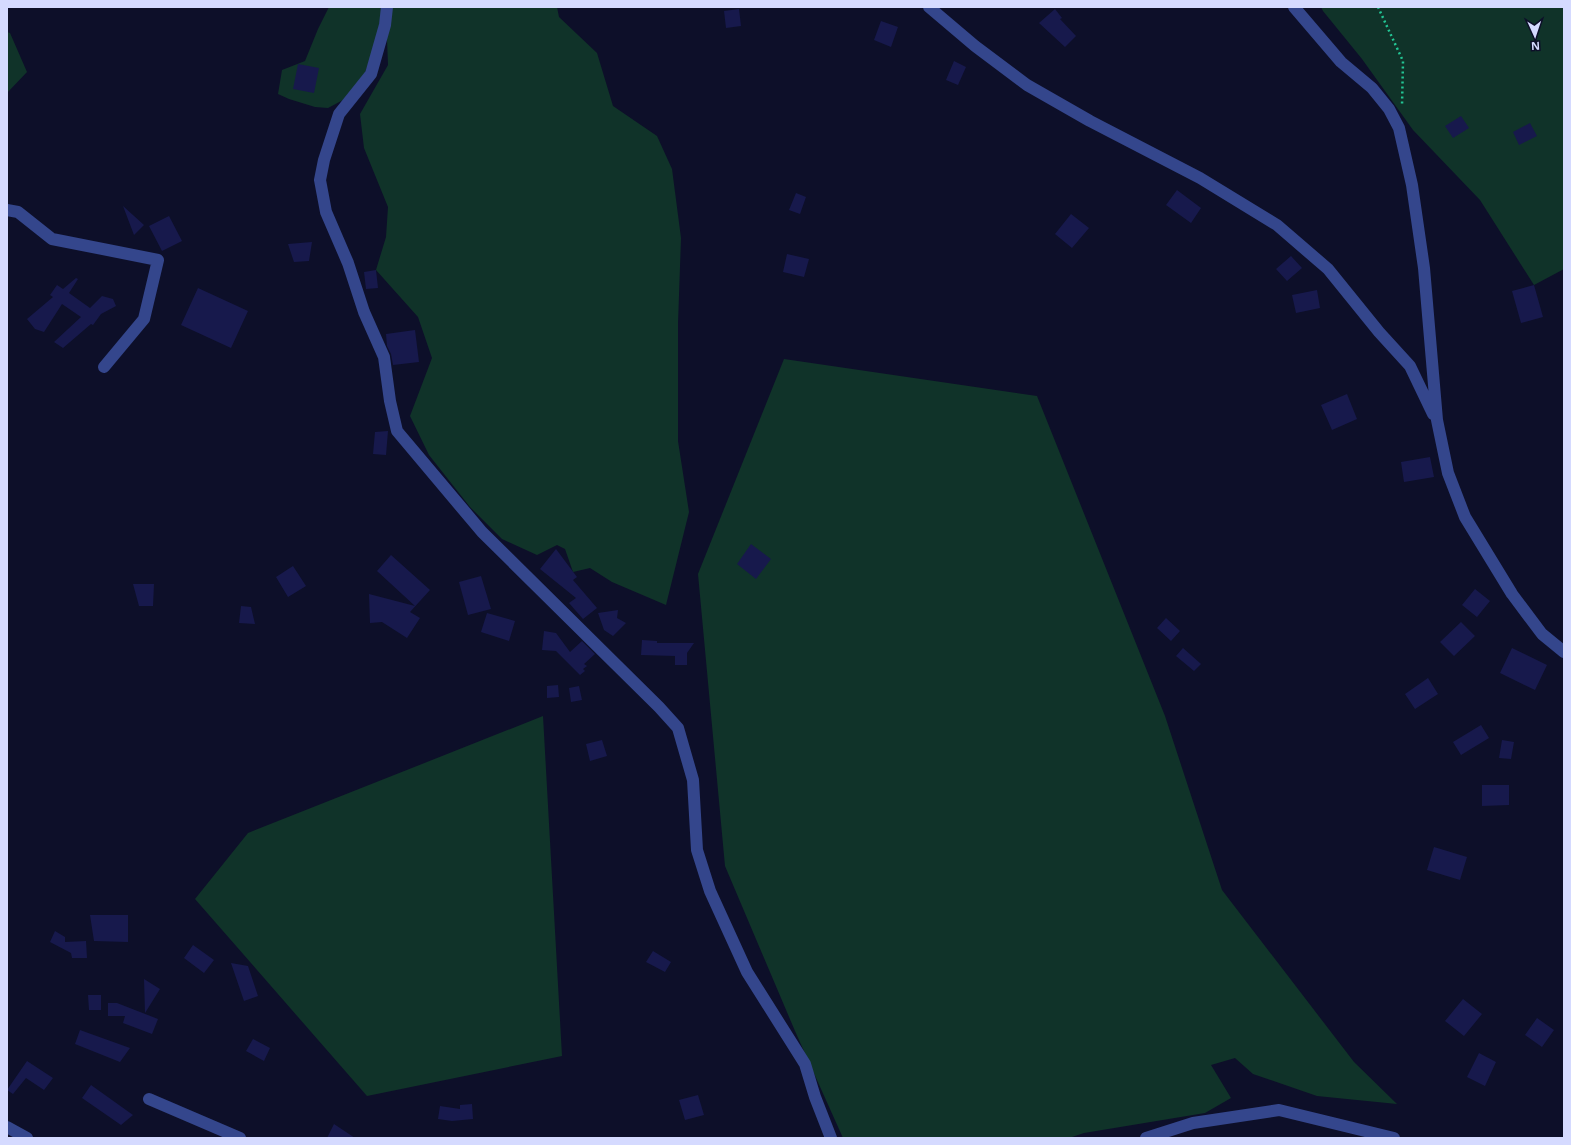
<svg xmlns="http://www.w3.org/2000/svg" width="1571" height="1145" viewBox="0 0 1571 1145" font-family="'Open Sans',sans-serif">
	<rect width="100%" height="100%" fill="#0d0f29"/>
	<path fill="#103329" d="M329 7H383L376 40 365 73 343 100 328 108 315 107 289 99 278 94 282 70 305 61 318 29Z
		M391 7H557L559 17 597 53 613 106 657 136 672 169 681 238 678 324V441L689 512 666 605 612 582 590 568 573 572 565 549 557 545 537 555 502 539 470 507 429 455 410 416 432 358 418 317 376 270 386 237 388 207 364 148 360 114 388 65 386 13Z
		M1321 7H1564V269L1534 285 1480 200 1413 130 1362 59 1323 11Z
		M7 32 10 33 27 72 7 93Z
		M784 359 1037 396 1165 716 1222 890 1354 1062 1397 1104 1317 1096 1253 1074 1235 1058 1211 1065 1231 1098 1205 1113 1084 1133 1069 1138H843L795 1031 725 866 698 574Z
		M543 716 562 1056 367 1096 195 899 248 833Z"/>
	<path fill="#17194c" d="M739 9 741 26 726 28 724 11Z
		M1055 9 1062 18 1060 19 1076 36 1065 47 1039 23Z
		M881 21 898 27 891 47 874 40Z
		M954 61 966 67 958 85 946 80Z
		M298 64 319 68 314 93 293 89Z
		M1461 116 1469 128 1453 138 1445 126Z
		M1530 123 1537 136 1519 145 1513 132Z
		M1177 190 1201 208 1191 223 1166 205Z
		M796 193 806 197 800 214 789 210Z
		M123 206 144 225 134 235Z
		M1071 214 1089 228 1072 248 1055 234Z
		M169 216 182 241 162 251 149 226Z
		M312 242 309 261 294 262 288 244Z
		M787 254 809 259 804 277 783 272Z
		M1291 256 1302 268 1287 281 1276 269Z
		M376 270 378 288 366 289 364 272Z
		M76 278 78 279 69 293 90 308 102 296 113 299 116 306 101 314 93 325 91 324 63 348 54 342 81 317 62 304 44 332 35 329 27 319 53 297 50 295 57 285 63 289Z
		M1534 285 1543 317 1521 323 1512 291Z
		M198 288 248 311 231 348 181 325Z
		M1317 290 1320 308 1296 313 1292 295Z
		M415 330 419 362 393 365 391 354 387 346 386 334Z
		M1347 394 1357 419 1332 430 1321 405Z
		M388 431 386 455 373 454 375 432Z
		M1430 457 1434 477 1404 482 1401 462Z
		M751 544 771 559 756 579 737 564Z
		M556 549 577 577 573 580 597 608 583 619 569 603 576 598 540 569Z
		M391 555 430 590 410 612 420 618 407 638 382 622 370 623 369 594 415 606 377 571Z
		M293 566 306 586 288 597 276 577Z
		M481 576 491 609 468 615 459 582Z
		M133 584H154L153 606H139Z
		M1475 589 1490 601 1477 617 1462 605Z
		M241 606 251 607 255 624 239 623Z
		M618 610 617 618 626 623 613 636 604 630 598 613Z
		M487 613 515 621 509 641 481 632Z
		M1166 618 1180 631 1171 641 1157 628Z
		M1461 622 1475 636 1454 656 1440 642Z
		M544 631 556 633 570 652 582 641 595 654 584 664 587 666 583 669 585 671 580 675 556 651 542 650Z
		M642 640 657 641V643H694L687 653V665H675V656L641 655Z
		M1183 648 1201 664 1194 671 1176 656Z
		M1512 648 1547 665 1535 690 1500 673Z
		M1428 678 1438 694 1415 709 1405 694Z
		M558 685 559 697 547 698V686Z
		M579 686 582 700 571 702 569 688Z
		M1481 725 1489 738 1461 755 1453 742Z
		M602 740 607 756 590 761 586 744Z
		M1502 740 1514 742 1511 759 1499 758Z
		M1482 785H1509V805L1482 806Z
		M1434 847 1467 857 1460 880 1427 870Z
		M90 915H128V942L94 941Z
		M55 931 65 937V942L86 941 87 958H72L71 953 50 942Z
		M193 945 214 960 204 973 184 958Z
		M653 951 671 962 665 972 646 962Z
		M231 963 248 966 258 996 244 1001Z
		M144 979 160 989 145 1013Z
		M88 995H101V1010H89Z
		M1463 999 1482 1014 1464 1036 1445 1021Z
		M108 1003H117L158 1019 152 1034 123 1023 125 1016H108Z
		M1537 1018 1554 1030 1542 1047 1525 1035Z
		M80 1030 91 1034 130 1048 120 1062 75 1044Z
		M253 1039 270 1048 264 1061 246 1051Z
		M1479 1053 1496 1062 1485 1086 1467 1077Z
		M27 1061 53 1078 44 1090 26 1078 13 1094 7 1090Z
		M91 1085 133 1115 121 1125 82 1098Z
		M698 1095 704 1115 685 1120 679 1100Z
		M472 1104 473 1119 452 1121 438 1119 440 1106 460 1109V1105Z
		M334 1124 355 1138H327Z"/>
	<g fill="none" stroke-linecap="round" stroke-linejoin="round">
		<path stroke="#23c594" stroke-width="2.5" stroke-dasharray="2 3" stroke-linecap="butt" d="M1378 7 1403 61 1402 106"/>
		<path stroke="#34468c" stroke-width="12" d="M387 7 385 25 371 74 339 114 324 160 320 180 326 212 348 263 364 312 384 357 390 401 397 431 482 532 659 707 678 728 693 780 697 850 710 891 747 972 805 1064 815 1097 831 1138
			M929 7 975 46 1027 85 1090 121 1200 178 1277 225 1328 269 1379 332 1410 366 1433 414
			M1294 7 1341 62 1372 88 1389 109 1399 128 1412 185 1424 268 1437 420 1448 473 1465 517 1512 594 1542 634 1564 652
			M7 210 18 212 52 239 158 260 144 319 104 367
			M149 1099 240 1138
			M7 1127 27 1138
			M1146 1138 1193 1123 1279 1110 1394 1138"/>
	</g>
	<rect width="1571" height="1145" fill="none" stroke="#d5daff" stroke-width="16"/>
	<g transform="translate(1535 36) rotate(177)" stroke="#0d0f29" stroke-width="3" paint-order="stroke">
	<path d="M0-3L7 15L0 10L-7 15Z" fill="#d5daff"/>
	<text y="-6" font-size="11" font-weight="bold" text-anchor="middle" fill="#d5daff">N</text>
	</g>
</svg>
